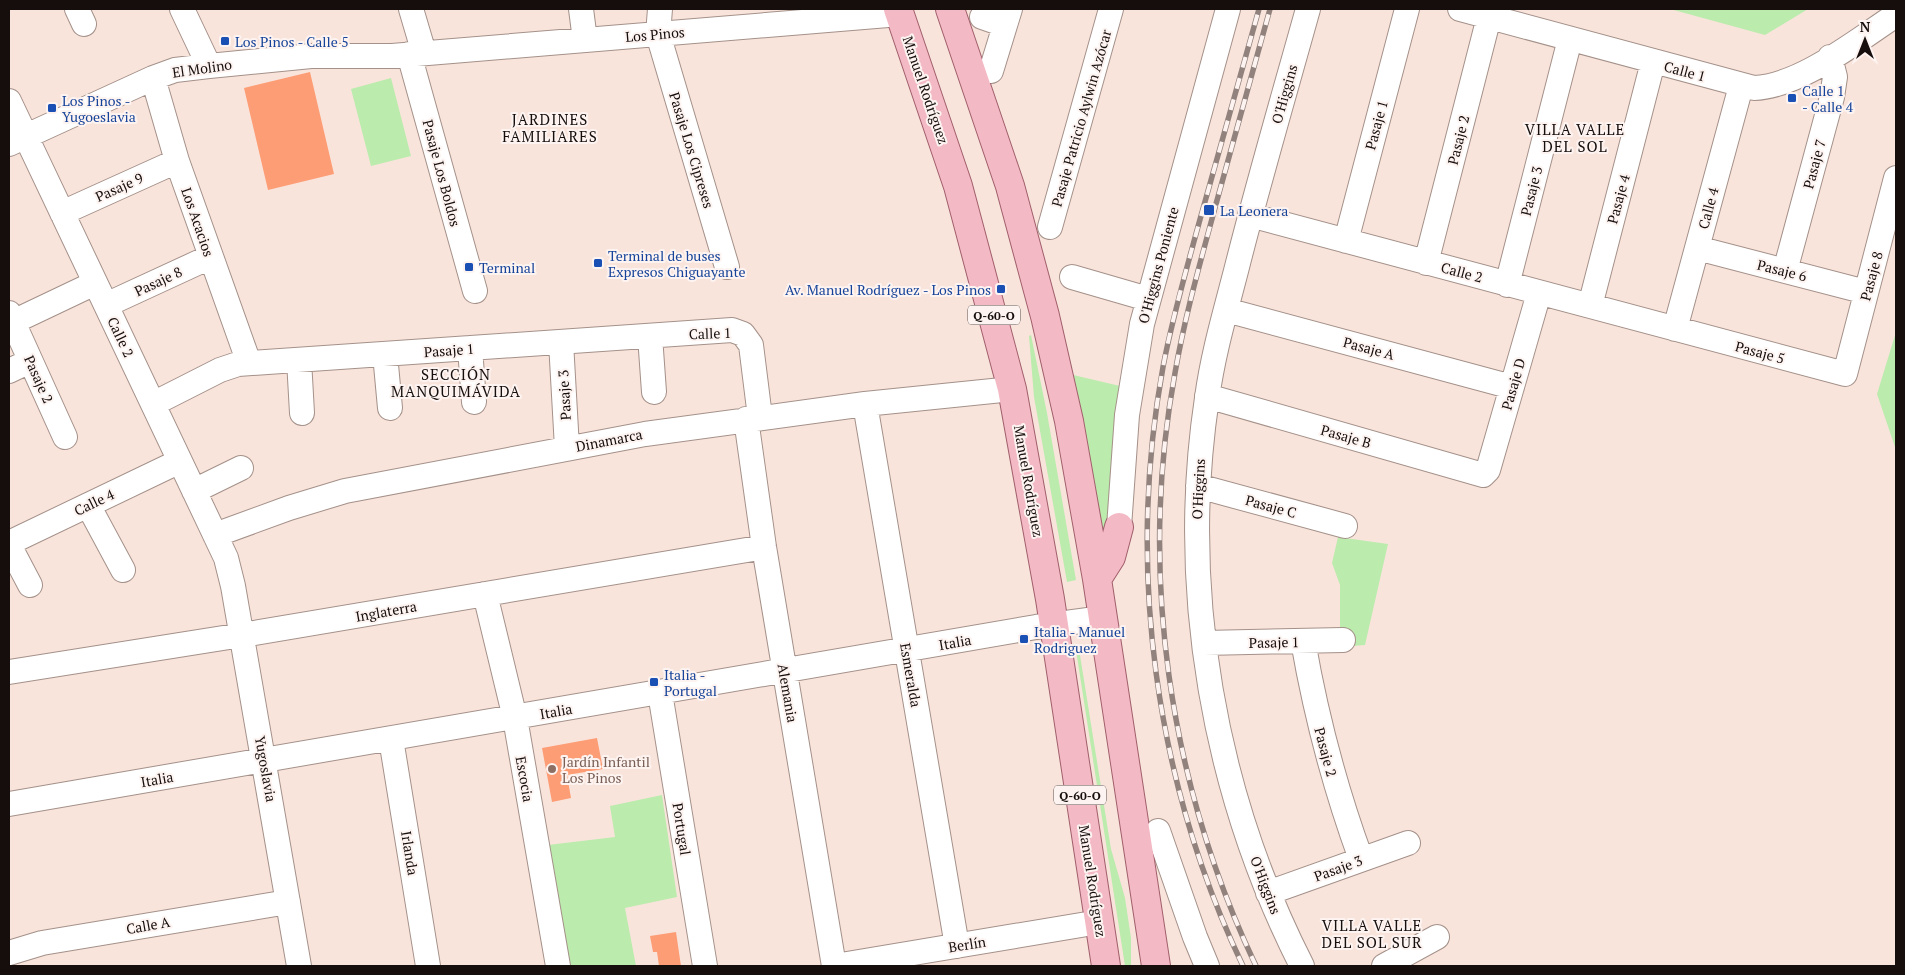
<svg xmlns="http://www.w3.org/2000/svg" width="1905" height="975" viewBox="0 0 1905 975" font-family="'PT Serif',serif">
	<rect width="100%" height="100%" fill="#f9e4dc"/>
	<path fill="#bbebad" d="M1670 9H1808L1765 35Z
		M391 78 411 156 371 166 351 89Z
		M1896 332V450L1877 394Z
		M1031 335 1047 413 1076 580 1067 582 1034 397 1029 336Z
		M1069 374 1120 386 1113 531 1106 558Z
		M1338 537 1388 544 1365 645 1340 647V585L1332 563Z
		M1079 649 1111 849 1125 898 1131 938V966H1125L1076 650Z
		M662 795 677 897 625 908 636 966H568L548 845 615 837 610 806Z"/>
	<path fill="#fd9d75" d="M310 72 334 174 268 190 244 88Z
		M597 738 603 769 567 775 571 798 552 802 542 748Z
		M676 932 681 966H659L657 952H653L650 936Z"/>
	<g fill="none" stroke-linecap="round" stroke-linejoin="round">
		<defs>
			<path id="minor" d="M77 9 84 24
				M182 9 209 66
				M411 9 424 53
				M581 9 585 40
				M660 9 658 34 727 267
				M1460 9 1754 88C1801 86 1856 41 1896 15
				M982 17 1005 25
				M409 54 475 291
				M991 71 1010 9
				M153 78 177 161 249 363
				M9 101 226 558 233 586 299 966
				M9 144 153 78 175 70 209 66 311 56H392L900 14
				M62 213 177 161
				M1250 215 1845 374 1896 178
				M1050 227 1111 9
				M1346 241 1407 9
				M1697 248 1866 292
				M1426 263 1489 17
				M1785 271 1832 97 1835 77 1830 57
				M1072 277 1148 299
				M1507 285 1570 39
				M106 305 210 257
				M1590 306 1653 62
				M1226 310 1512 387
				M9 313 65 437
				M13 322 95 283
				M1675 329 1741 86
				M650 336 654 392
				M561 342 567 448
				M470 348 474 402
				M385 354 390 408
				M299 360 302 413
				M9 371 30 361
				M1207 396 1483 475 1488 470 1539 293
				M153 404 220 370 238 364 732 330 743 334 751 345 760 417
				M865 404 957 946
				M746 419 764 547 834 966
				M1198 486 1345 526
				M194 491 241 468
				M88 505 123 570
				M1119 527 1127 415 1142 324 1228 9
				M215 535 289 508 345 491 645 434 865 404 1012 389
				M9 543 180 461
				M9 545 30 585
				M485 594 515 718 558 966
				M1303 641C1316 716 1335 788 1361 859
				M1204 643 1343 640
				M9 672 242 635 764 547
				M660 693 705 966
				M391 739 428 966
				M9 804 1036 627 1103 618
				M1158 831 1195 937 1207 966
				M1268 893 1408 843
				M9 953 42 943 288 902
				M835 966 1099 922
				M1302 966C1214 793 1178 590 1207 398 1213 353 1226 310 1237 267 1259 180 1284 95 1308 9
				M1384 966 1437 937"/>
			<path id="major" d="M898 9 958 186 1012 389 1050 599 1106 966
				M950 9 1010 186 1045 316 1069 421 1097 579 1156 966
				M1097 579 1111 557 1119 527"/>
		</defs>
		<use href="#minor" stroke="#a49189" stroke-width="26"/>
		<use href="#major" stroke="#a05f6b" stroke-width="30"/>
		<use href="#minor" stroke="#fff" stroke-width="24"/>
		<use href="#major" stroke="#f3b9c5" stroke-width="28"/>
		<defs>
			<path id="rail" d="M1243 966C1155 782 1126 569 1163 367 1172 319 1186 271 1199 223 1219 152 1239 80 1259 9
				M1256 966C1169 783 1138 573 1175 373 1185 315 1201 260 1216 204 1234 139 1252 74 1270 9"/>
		</defs>
		<use href="#rail" stroke="#91827d" stroke-width="5.5"/>
		<use href="#rail" stroke="#fdf4f1" stroke-width="4" stroke-dasharray="11" stroke-linecap="butt"/>
	</g>
	<g fill="#1a4fb4" stroke="#fdf4f1" stroke-width="2">
		<rect x="220" y="36" width="10" height="10" rx="2.5"/>
		<rect x="1787" y="93" width="10" height="10" rx="2.5"/>
		<rect x="47" y="103" width="10" height="10" rx="2.5"/>
		<rect x="1203" y="204" width="12" height="12" rx="2.5"/>
		<rect x="593" y="258" width="10" height="10" rx="2.5"/>
		<rect x="464" y="262" width="10" height="10" rx="2.5"/>
		<rect x="996" y="284" width="10" height="10" rx="2.5"/>
		<rect x="1019" y="634" width="10" height="10" rx="2.5"/>
		<rect x="649" y="677" width="10" height="10" rx="2.5"/>
	</g>
	<circle fill="#8d6e63" stroke="#fdf4f1" stroke-width="2" cx="552" cy="769" r="5"/>
	<g text-anchor="middle" dominant-baseline="central" stroke-width="4" stroke-linejoin="round" paint-order="stroke">
		<g fill="#fdf4f1" stroke="#5b5351" stroke-width="1">
			<rect x="968" y="305.5" width="52" height="19" rx="4"/>
			<rect x="1054" y="785.5" width="52" height="19" rx="4"/>
		</g>
		<g font-size="12" font-weight="bold" fill="#150e0c">
			<text x="994" y="315">Q-60-O</text>
			<text x="1080" y="795">Q-60-O</text>
		</g>
		<g font-size="14" fill="#150e0c" stroke="#fdf4f1">
			<text transform="translate(655 34) rotate(-5)">Los Pinos</text>
			<text transform="translate(202 68) rotate(-8)">El Molino</text>
			<text transform="translate(1685 71) rotate(15)">Calle 1</text>
			<text transform="translate(926 90) rotate(71)">Manuel Rodríguez</text>
			<text transform="translate(1284 94) rotate(-74)">O'Higgins</text>
			<text transform="translate(1081 118) rotate(-74)">Pasaje Patricio Aylwin Azócar</text>
			<text transform="translate(1376 125) rotate(-75)">Pasaje 1</text>
			<text transform="translate(1458 140) rotate(-76)">Pasaje 2</text>
			<text transform="translate(692 150) rotate(73)">Pasaje Los Cipreses</text>
			<text transform="translate(1814 164) rotate(-75)">Pasaje 7</text>
			<text transform="translate(442 173) rotate(75)">Pasaje Los Boldos</text>
			<text transform="translate(119 187) rotate(-24)">Pasaje 9</text>
			<text transform="translate(1531 191) rotate(-76)">Pasaje 3</text>
			<text transform="translate(1618 199) rotate(-75)">Pasaje 4</text>
			<text transform="translate(1708 208) rotate(-75)">Calle 4</text>
			<text transform="translate(198 222) rotate(71)">Los Acacios</text>
			<text transform="translate(1158 265) rotate(-75)">O'Higgins Poniente</text>
			<text transform="translate(1782 270) rotate(14)">Pasaje 6</text>
			<text transform="translate(1462 272) rotate(15)">Calle 2</text>
			<text transform="translate(1871 276) rotate(-75)">Pasaje 8</text>
			<text transform="translate(158 281) rotate(-25)">Pasaje 8</text>
			<text transform="translate(710 333) rotate(-2)">Calle 1</text>
			<text transform="translate(121 337) rotate(65)">Calle 2</text>
			<text transform="translate(1369 348) rotate(15)">Pasaje A</text>
			<text transform="translate(449 350) rotate(-4)">Pasaje 1</text>
			<text transform="translate(1760 352) rotate(15)">Pasaje 5</text>
			<text transform="translate(39 379) rotate(66)">Pasaje 2</text>
			<text transform="translate(1513 384) rotate(-74)">Pasaje D</text>
			<text transform="translate(564 395) rotate(-93)">Pasaje 3</text>
			<text transform="translate(1346 436) rotate(16)">Pasaje B</text>
			<text transform="translate(609 440) rotate(-11)">Dinamarca</text>
			<text transform="translate(1029 481) rotate(80)">Manuel Rodríguez</text>
			<text transform="translate(1198 489) rotate(-87)">O'Higgins</text>
			<text transform="translate(94 502) rotate(-26)">Calle 4</text>
			<text transform="translate(1271 506) rotate(15)">Pasaje C</text>
			<text transform="translate(386 611) rotate(-10)">Inglaterra</text>
			<text transform="translate(955 642) rotate(-10)">Italia</text>
			<text transform="translate(1274 642) rotate(-1)">Pasaje 1</text>
			<text transform="translate(911 675) rotate(80)">Esmeralda</text>
			<text transform="translate(788 693) rotate(80)">Alemania</text>
			<text transform="translate(556 711) rotate(-10)">Italia</text>
			<text transform="translate(1326 752) rotate(75)">Pasaje 2</text>
			<text transform="translate(266 769) rotate(80)">Yugoslavia</text>
			<text transform="translate(157 779) rotate(-10)">Italia</text>
			<text transform="translate(525 779) rotate(80)">Escocia</text>
			<text transform="translate(682 829) rotate(81)">Portugal</text>
			<text transform="translate(410 853) rotate(81)">Irlanda</text>
			<text transform="translate(1338 868) rotate(-20)">Pasaje 3</text>
			<text transform="translate(1093 881) rotate(81)">Manuel Rodríguez</text>
			<text transform="translate(1266 885) rotate(69)">O'Higgins</text>
			<text transform="translate(148 925) rotate(-10)">Calle A</text>
			<text transform="translate(967 944) rotate(-9)">Berlín</text>
		</g>
		<g font-size="14" fill="#164399" stroke="#fdf4f1" text-anchor="start">
			<text x="235" y="41">Los Pinos - Calle 5</text>
			<text x="1802" y="90">Calle 1<tspan x="1802" dy="16">- Calle 4</tspan></text>
			<text x="62" y="100">Los Pinos -<tspan x="62" dy="16">Yugoeslavia</tspan></text>
			<text x="1220" y="210">La Leonera</text>
			<text x="608" y="255">Terminal de buses<tspan x="608" dy="16">Expresos Chiguayante</tspan></text>
			<text x="479" y="267">Terminal</text>
			<text x="991" y="289" text-anchor="end">Av. Manuel Rodríguez - Los Pinos</text>
			<text x="1034" y="631">Italia - Manuel<tspan x="1034" dy="16">Rodriguez</tspan></text>
			<text x="664" y="674">Italia -<tspan x="664" dy="16">Portugal</tspan></text>
		</g>
		<g font-size="14" fill="#785e54" stroke="#fdf4f1" text-anchor="start">
			<text x="562" y="761">Jardín Infantil<tspan x="562" dy="16">Los Pinos</tspan></text>
		</g>
		<g font-size="15" letter-spacing="1" fill="#150e0c" stroke="#fdf4f1">
			<text x="550" y="119">JARDINES<tspan x="550" dy="17">FAMILIARES</tspan></text>
			<text x="1575" y="129">VILLA VALLE<tspan x="1575" dy="17">DEL SOL</tspan></text>
			<text x="456" y="374">SECCIÓN<tspan x="456" dy="17">MANQUIMÁVIDA</tspan></text>
			<text x="1372" y="925">VILLA VALLE<tspan x="1372" dy="17">DEL SOL SUR</tspan></text>
		</g>
	</g>
	<rect width="1905" height="975" fill="none" stroke="#150e0c" stroke-width="20"/>
	<g transform="translate(1865 40)" stroke="#fdf4f1" stroke-width="4" paint-order="stroke">
	<path d="M0-4L9 19L0 12L-9 19Z" fill="#150e0c"/>
	<text y="-8" font-size="14" font-weight="bold" text-anchor="middle" fill="#150e0c">N</text>
	</g>
</svg>
